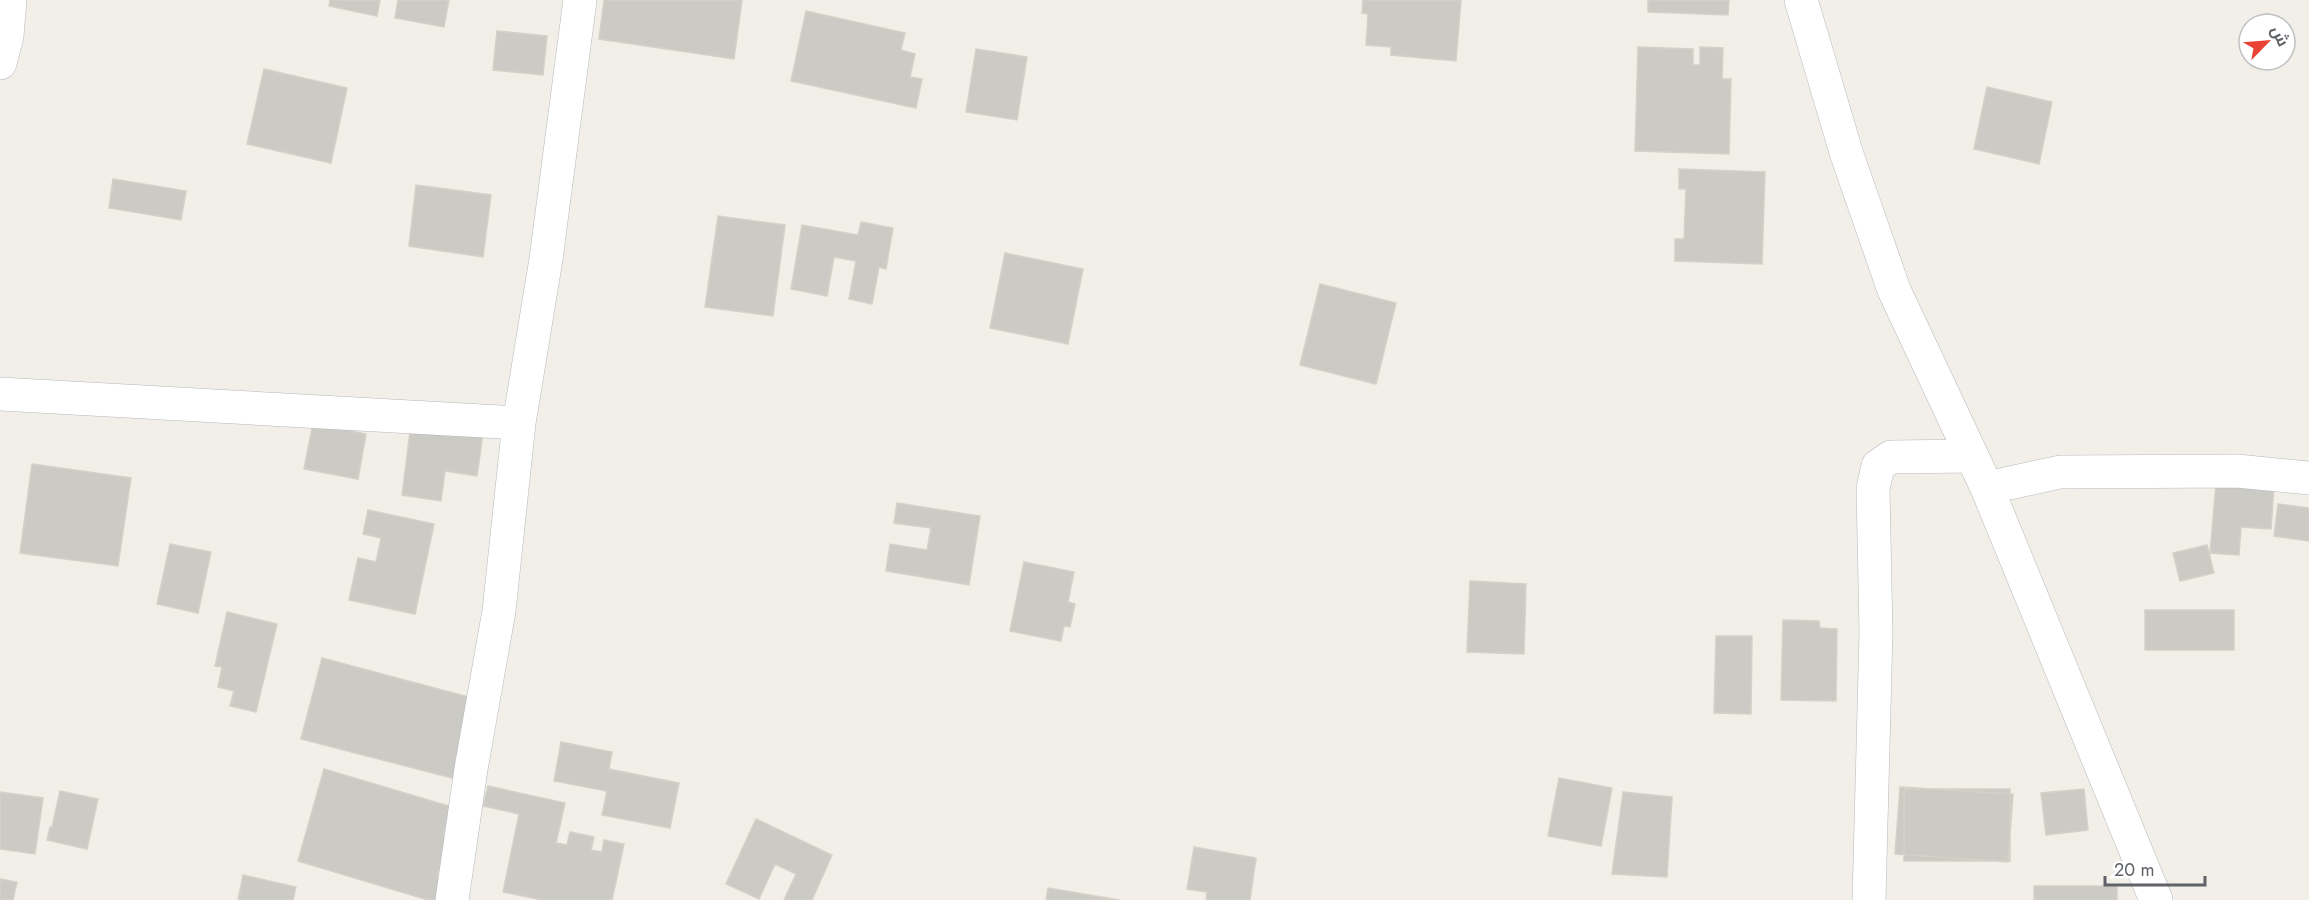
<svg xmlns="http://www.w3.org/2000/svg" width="2309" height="900" viewBox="0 0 2309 900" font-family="Jost,Cairo,sans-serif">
	<rect width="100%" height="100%" fill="#f1efe8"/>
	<path fill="#cccac5" stroke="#d6d1c6" stroke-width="1.5" d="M330 0H380L377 16 329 6Z
		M398 0H449L444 27 395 18Z
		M604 0H742L734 59 599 39Z
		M1363 0H1461L1456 61 1391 55V47L1366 45 1368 14 1362 13Z
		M1648 0H1729L1728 15 1648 12Z
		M806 11 905 33 901 50 915 54 910 77 922 79 916 108 791 81Z
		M497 31 547 36 543 75 493 70Z
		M1638 47 1693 49V65H1700V47L1723 48 1722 79H1731L1729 154 1635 151Z
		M976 49 1027 57 1017 120 966 112Z
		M264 69 347 88 331 163 247 144Z
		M1987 87 2052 102 2039 164 1974 149Z
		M1679 169 1765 172 1762 264 1675 261V239H1684L1686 189H1679Z
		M113 179 186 191 181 220 109 208Z
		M416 185 491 195 483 257 409 246Z
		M718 216 785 225 773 316 705 307Z
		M861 222 893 228 886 269 879 267 872 304 849 299 856 261 834 257 827 296 791 289 802 225 858 235Z
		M1005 253 1083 269 1068 344 990 328Z
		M1320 284 1396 303 1376 384 1300 365Z
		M313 423 366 434 358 479 304 469Z
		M411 424 483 434 477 476 445 471 441 501 402 495Z
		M32 464 131 478 118 566 20 553Z
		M2216 483 2274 487 2271 529 2241 527 2239 555 2210 553Z
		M897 503 980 516 969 585 886 571 890 544 927 550 931 528 894 523Z
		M2278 504 2309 508V541L2274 536Z
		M368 510 434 524 415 614 349 600 358 558 376 562 381 538 363 534Z
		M170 544 211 552 198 613 157 604Z
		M2207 545 2214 573 2180 581 2173 553Z
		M1024 562 1074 572 1068 602 1075 604 1070 627 1064 626 1061 641 1010 631Z
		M1470 581 1526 584 1524 654 1467 652Z
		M2145 610H2234V650H2145Z
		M227 612 277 624 256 712 230 706 234 691 218 687 222 667 215 666Z
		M1783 620 1819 621 1820 628 1837 629 1836 701 1781 700Z
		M1716 636H1752L1751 714 1714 713Z
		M322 658 476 699 456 779 301 739Z
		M561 742 612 752 609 769 679 783 670 828 602 815 607 791 554 781Z
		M324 769 452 807 443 836 454 839 441 861 437 877 445 880 440 900H428L298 861Z
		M1559 778 1612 788 1601 846 1548 836Z
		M488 786 565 803 556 843 567 845 570 832 594 837 591 850 602 852 604 840 624 844 612 900H542L503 892 519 814 483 806Z
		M1900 787 2013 794 2008 862 1895 854Z
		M1904 789H2010V861H1904Z
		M2084 789 2088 830 2046 835 2041 793Z
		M60 791 98 799 87 849 47 840 50 827H52Z
		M0 792 43 798 35 854 0 849Z
		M1623 792 1672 797 1667 877 1612 874Z
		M756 819 832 855 812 900H784L796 874 775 864 759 899 726 884Z
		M1194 847 1256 858 1250 900H1206L1207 892 1187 889Z
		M243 875 296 887 293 900H238Z
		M0 879 17 882 13 900H0Z
		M2034 886H2117V900H2034Z
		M1048 888 1119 900H1046Z"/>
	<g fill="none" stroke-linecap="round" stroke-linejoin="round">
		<defs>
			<path id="minor" d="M1801 0 1847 155 1894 290 1987 488 2156 900
				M0 63 7 36 10 0
				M0 394 519 423
				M1987 488 2060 472 2237 471 2309 478
				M452 900 471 769 499 611 519 423 546 259 580 0
				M1869 900 1876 632 1873 489 1878 466 1891 457 1972 456"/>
		</defs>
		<use href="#minor" stroke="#b5b8bc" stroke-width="34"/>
		<use href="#minor" stroke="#fff" stroke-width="33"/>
	</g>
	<g transform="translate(2267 42) rotate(65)"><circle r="28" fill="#ffffff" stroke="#bfc1c3" stroke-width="1.5"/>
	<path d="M0-4.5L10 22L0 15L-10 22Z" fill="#ea4335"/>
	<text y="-9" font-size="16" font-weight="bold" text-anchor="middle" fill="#5f6368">ش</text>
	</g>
	<path d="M2105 876v9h100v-9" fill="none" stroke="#5f6368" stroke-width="3"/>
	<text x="2114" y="876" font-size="18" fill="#5f6368" stroke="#ffffff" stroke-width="4.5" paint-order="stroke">20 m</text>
</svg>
